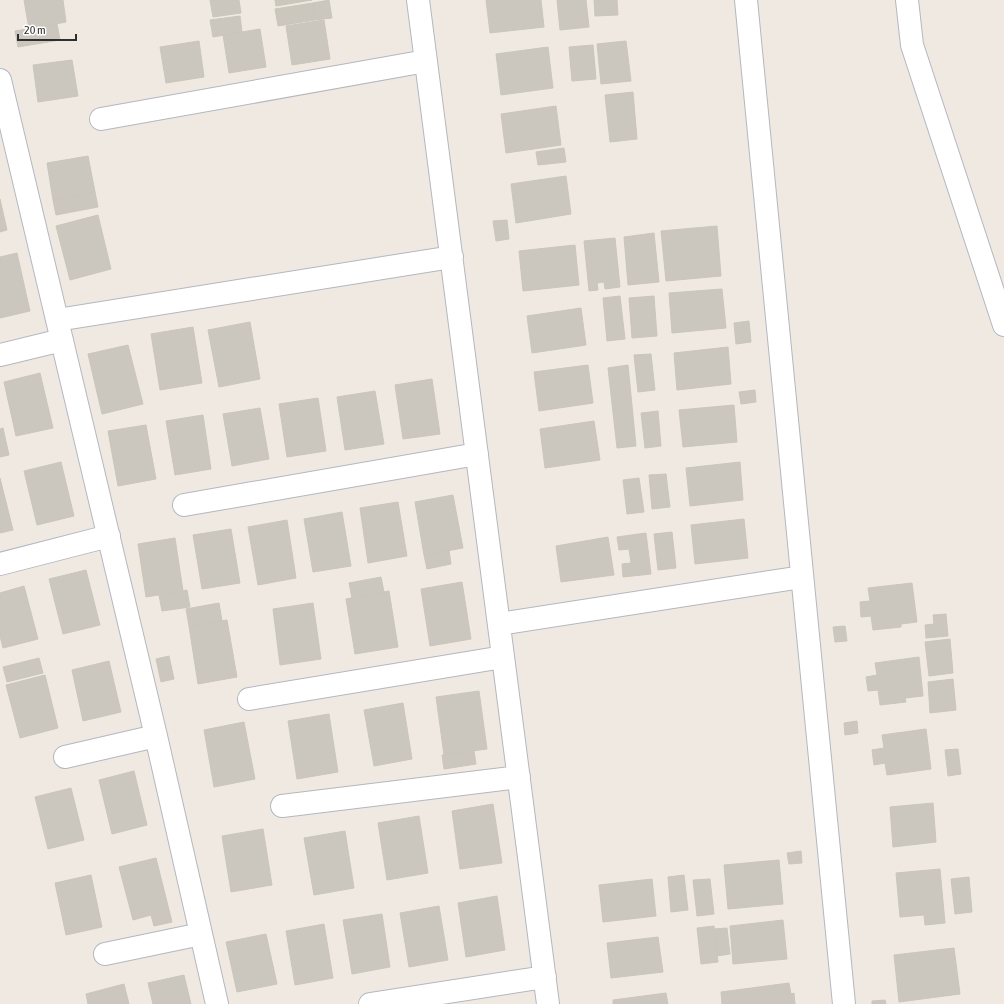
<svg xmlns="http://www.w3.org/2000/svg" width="1004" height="1004" viewBox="0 0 1004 1004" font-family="'Asap Condensed',sans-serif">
	<rect width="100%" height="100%" fill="#efe9e1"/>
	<path fill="#cbc7bf" stroke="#cbc5ba" d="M24 0H63L66 22 29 29Z
		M210 0H239L241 13 213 17Z
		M275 0H312L276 6Z
		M329 0 332 18 315 20 313 3Z
		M486 0H541L544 27 490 33Z
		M557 0H586L589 27 560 30Z
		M594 0H617L618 15 595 16Z
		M313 3 315 20 278 26 275 9Z
		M240 16 242 32 213 37 210 20Z
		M324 20 330 59 292 65 286 26Z
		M57 24 60 40 18 47 15 31Z
		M260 29 266 67 229 73 223 35Z
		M199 41 204 77 166 83 160 47Z
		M626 41 631 81 601 84 597 44Z
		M593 45 596 79 572 81 569 47Z
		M548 47 553 88 501 95 496 54Z
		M72 60 78 96 38 102 33 65Z
		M633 92 637 139 610 142 605 95Z
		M556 106 561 145 506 153 501 114Z
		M564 148 566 162 538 165 536 152Z
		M88 156 95 192 53 200 47 163Z
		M566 176 571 214 516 223 511 184Z
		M95 192 98 207 56 215 53 200Z
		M0 199 7 230 0 232Z
		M98 215 111 269 70 280 56 226Z
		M507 220 509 239 496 241 493 221Z
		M717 226 721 276 666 281 661 231Z
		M654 233 659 282 628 285 624 237Z
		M615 238 620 287 605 289 604 282 597 283 598 290 589 291 584 241Z
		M575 245 579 285 523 291 519 251Z
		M17 253 30 311 0 318V257Z
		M722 289 726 328 672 333 669 293Z
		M620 296 625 339 607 341 603 298Z
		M654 296 657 336 632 338 629 298Z
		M581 308 586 345 532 353 527 316Z
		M749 321 751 342 736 344 734 323Z
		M250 322 260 379 219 387 208 330Z
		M193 327 202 383 160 390 151 334Z
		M128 345 143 404 102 414 88 354Z
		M728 347 731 384 677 390 674 353Z
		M651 354 655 390 638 392 634 355Z
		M588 365 593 403 539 411 534 372Z
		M628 365 636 446 617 448 608 368Z
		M40 373 53 428 16 436 4 382Z
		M432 379 440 434 403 439 395 385Z
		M755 390 756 402 741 404 739 392Z
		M375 391 384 444 345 450 337 397Z
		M318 398 326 451 287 457 279 404Z
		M734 405 737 442 683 447 679 410Z
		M260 408 269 459 232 466 223 414Z
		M658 411 661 446 645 448 641 413Z
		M203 415 211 469 175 475 166 421Z
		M594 421 600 460 545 468 540 429Z
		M146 425 156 479 118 486 108 431Z
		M3 428 9 455 0 457V429Z
		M61 462 74 516 37 525 24 471Z
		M740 462 743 500 690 506 686 468Z
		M666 474 670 507 652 509 649 475Z
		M0 478 13 530 0 533Z
		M639 478 644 512 627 514 623 480Z
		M453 495 463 548 424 555 415 502Z
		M398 502 407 556 368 563 360 508Z
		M342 512 351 566 313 572 304 519Z
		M744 519 748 558 695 564 691 525Z
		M287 520 296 578 258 585 248 527Z
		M231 529 240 583 202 589 193 535Z
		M672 532 676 568 658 570 654 534Z
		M646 533 651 574 623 577 622 564 631 563 629 549 619 550 617 537Z
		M608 537 614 575 561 582 556 546Z
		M175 538 183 591 146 597 138 544Z
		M449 550 451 564 427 569 424 555Z
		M86 570 100 625 63 634 49 579Z
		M381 577 384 592 352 598 349 583Z
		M462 582 471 639 430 646 421 589Z
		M912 583 917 622 901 624V627L873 630 871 616 861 617 860 602 870 601 868 588Z
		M24 586 38 639 3 648 0 636V593Z
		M187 590 190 607 162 611 159 595Z
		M389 591 398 647 355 654 346 599Z
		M219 603 222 621 189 626 186 609Z
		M313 603 321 659 280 665 273 609Z
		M946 614 948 636 926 638 925 625 934 624 933 615Z
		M227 620 237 677 198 684 189 626Z
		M845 626 847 641 835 642 833 627Z
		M950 639 953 673 929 676 925 642Z
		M169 656 174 679 161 682 156 659Z
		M919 657 923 696 905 698 906 702 880 705 878 690 868 691 866 677 877 675 875 663Z
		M39 658 43 673 7 682 3 667Z
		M109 661 121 712 83 721 72 670Z
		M45 675 58 728 20 738 6 685Z
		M953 679 956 710 930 713 928 682Z
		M479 691 487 749 444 755 436 697Z
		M403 703 412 759 374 766 364 710Z
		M329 714 338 772 297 779 288 721Z
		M857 721 858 733 845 735 844 723Z
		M244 722 255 779 214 787 204 730Z
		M926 729 931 769 887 775 885 763 874 765 872 750 884 748 882 735Z
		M958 749 961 774 948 776 945 750Z
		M474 751 476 764 444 769 442 755Z
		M134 771 147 825 112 834 99 780Z
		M71 788 84 840 48 849 35 797Z
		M933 803 936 842 893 847 890 807Z
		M493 804 502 863 460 869 452 811Z
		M419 816 428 873 387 880 378 823Z
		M263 829 272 885 231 892 222 836Z
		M345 831 354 888 314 895 304 838Z
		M801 851 802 863 789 864 787 853Z
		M156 858 172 922 154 926 151 915 133 920 119 867Z
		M779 860 783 904 728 909 724 865Z
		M940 869 945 923 925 925 924 915 900 917 896 873Z
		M91 875 102 927 66 935 55 883Z
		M684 875 688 910 671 912 668 877Z
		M969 877 972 912 955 914 951 879Z
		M652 879 656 916 603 922 599 885Z
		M710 879 714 914 697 916 693 880Z
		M497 896 505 950 466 957 458 903Z
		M439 906 448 960 409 967 400 913Z
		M382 914 390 967 352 974 343 920Z
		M783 920 787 959 733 964 730 926Z
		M324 924 333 978 295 985 286 931Z
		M714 926 718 962 701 964 697 928Z
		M727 928 730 954 717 956 714 929Z
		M266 934 277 984 237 992 226 942Z
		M658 937 663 972 611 978 607 943Z
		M954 948 960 994 899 1002 894 955Z
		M184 975 191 1004H153L148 983Z
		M789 983 791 994 794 993 795 1004H722L721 992Z
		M124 984 129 1004H88L86 994Z
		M666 993 668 1004H613V1000Z
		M885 1000 886 1004H872V1001Z"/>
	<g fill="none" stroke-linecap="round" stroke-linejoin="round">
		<defs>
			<path id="minor" d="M418 0 548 1004
				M746 0 844 1004
				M907 0 912 45 1004 325
				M0 80 156 736 217 1004
				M101 119 426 61
				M57 320 452 257
				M0 355 62 340
				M184 505 477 454
				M0 564 109 536
				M499 624 802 577
				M249 699 503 657
				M65 757 156 736
				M282 806 519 777
				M105 954 201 934
				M370 1004 545 977"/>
		</defs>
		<use href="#minor" stroke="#b4b7c1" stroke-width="24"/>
		<use href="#minor" stroke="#fff" stroke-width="22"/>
	</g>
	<path d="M18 34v6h58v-6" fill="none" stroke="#2e2e2e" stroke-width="2"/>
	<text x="24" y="34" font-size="12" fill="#2e2e2e" stroke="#ffffff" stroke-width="3" paint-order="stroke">20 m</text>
</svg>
